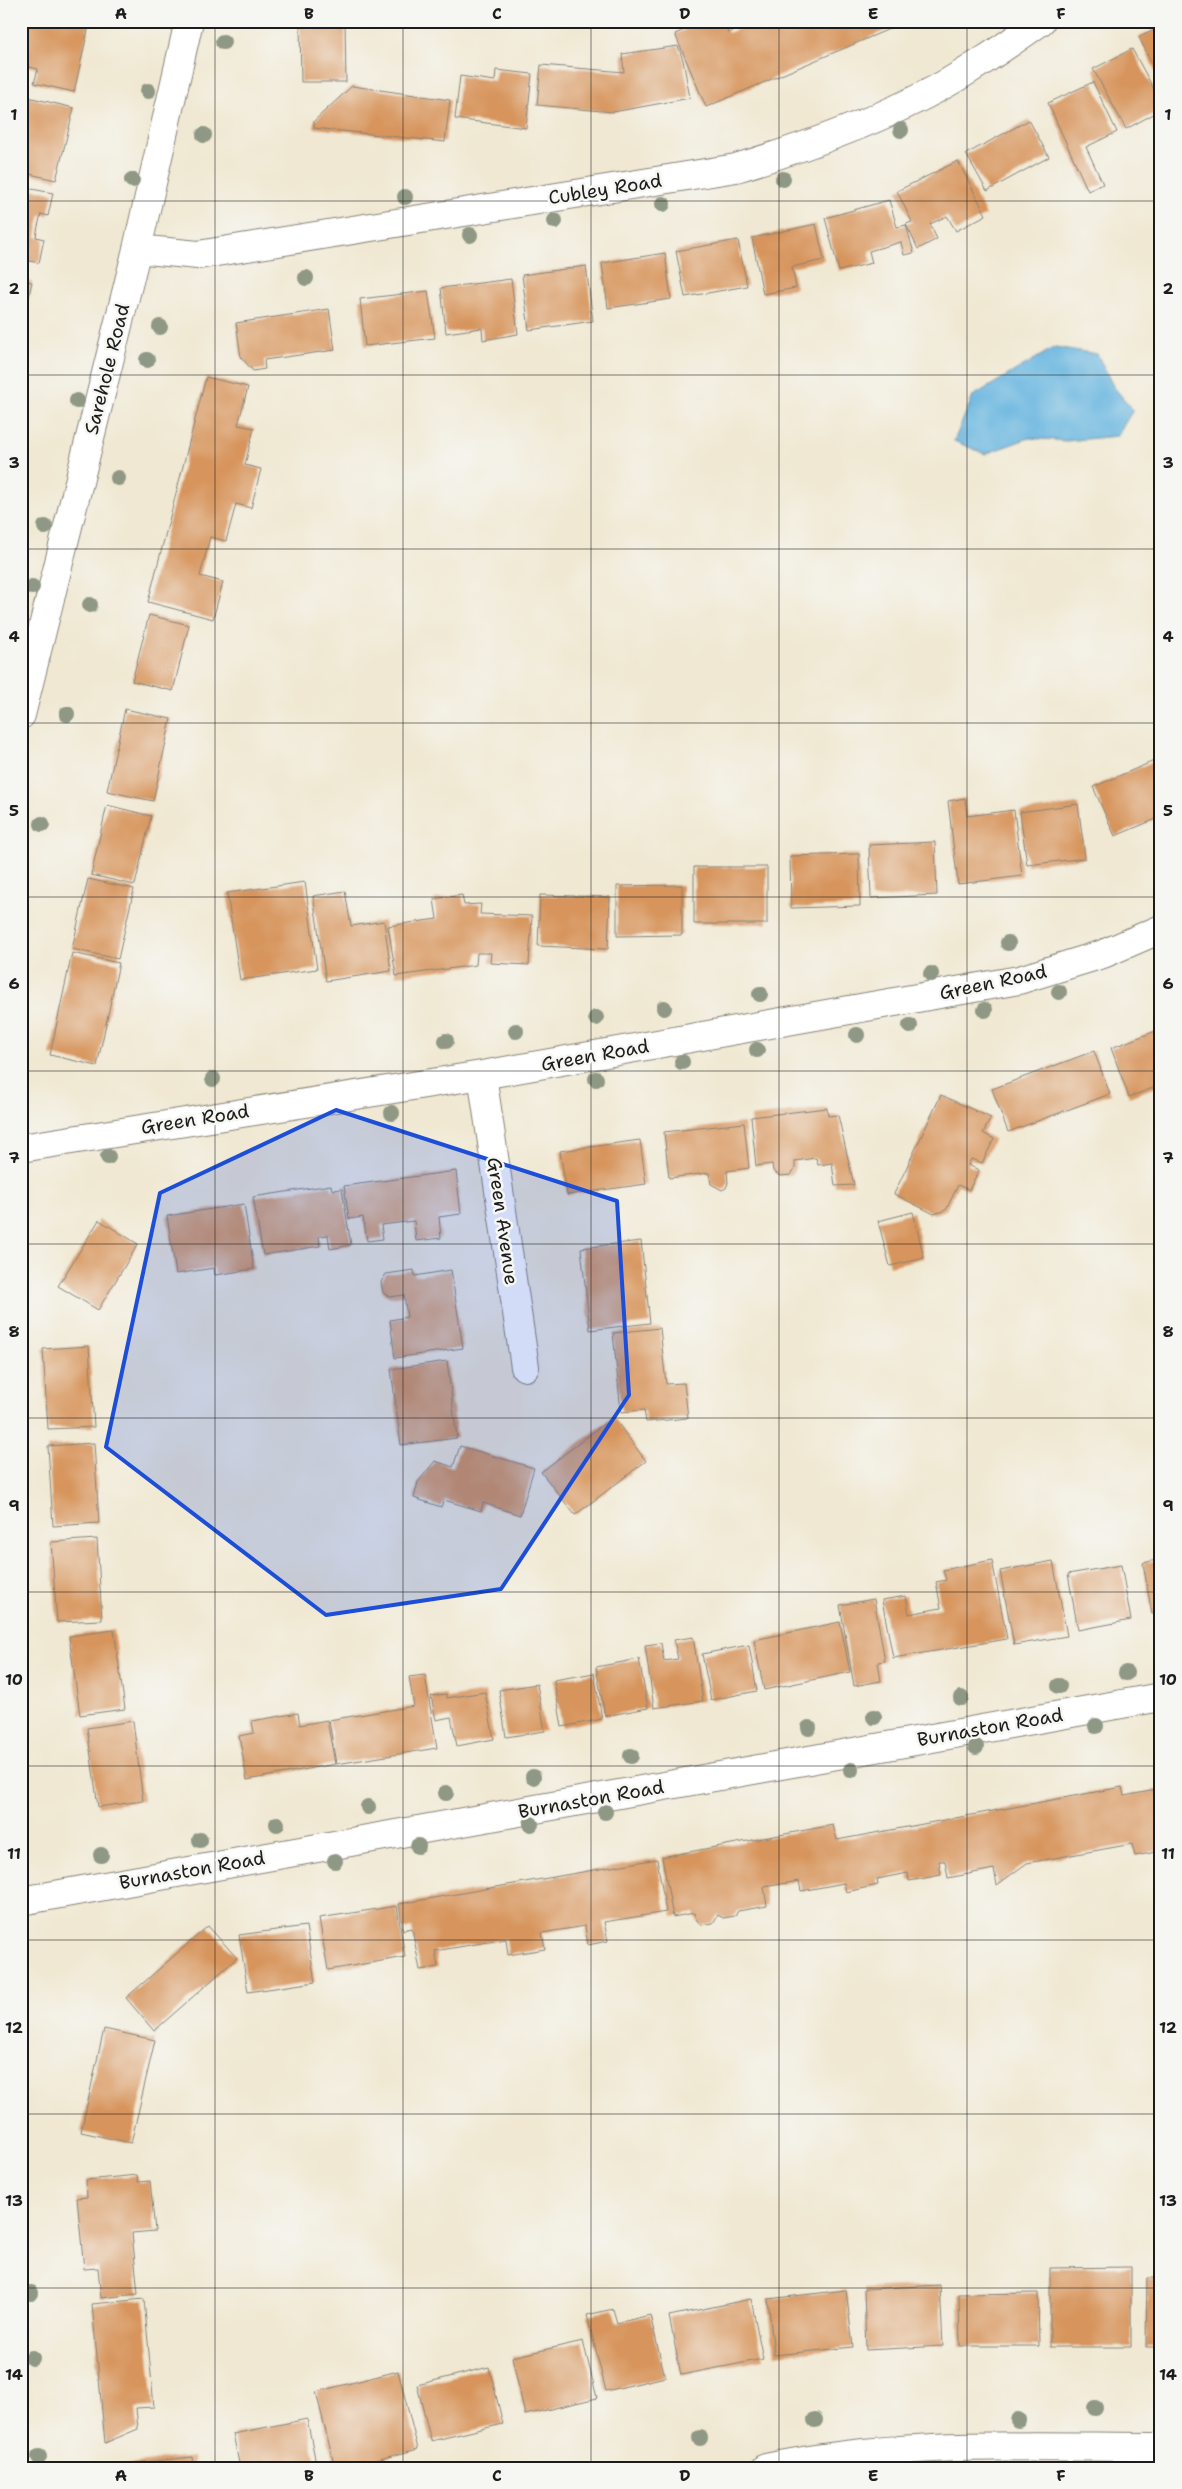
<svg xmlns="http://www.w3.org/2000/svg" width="1182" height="2489" viewBox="0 0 1182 2489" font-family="'Shantell Sans',sans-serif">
	<rect width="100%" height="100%" fill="#f6f6f2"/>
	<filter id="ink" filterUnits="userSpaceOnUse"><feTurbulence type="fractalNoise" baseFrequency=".02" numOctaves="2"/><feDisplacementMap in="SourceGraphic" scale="10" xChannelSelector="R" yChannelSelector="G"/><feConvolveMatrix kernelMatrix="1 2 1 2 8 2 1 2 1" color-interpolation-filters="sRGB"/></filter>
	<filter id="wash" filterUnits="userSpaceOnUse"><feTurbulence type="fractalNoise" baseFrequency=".0096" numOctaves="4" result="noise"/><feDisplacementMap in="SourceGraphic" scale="20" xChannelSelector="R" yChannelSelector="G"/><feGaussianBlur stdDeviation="1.12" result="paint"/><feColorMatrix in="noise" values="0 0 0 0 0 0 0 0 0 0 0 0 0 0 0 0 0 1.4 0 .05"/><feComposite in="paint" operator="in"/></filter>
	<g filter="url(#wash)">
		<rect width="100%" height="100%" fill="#f0e8d2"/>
		<path fill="#64b3df" stroke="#40687e" d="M1055 347 1097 354 1113 386 1133 410 1117 436 1066 441 1029 438 985 454 954 441 973 396Z"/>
		<g id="blocks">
			<path fill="#d7945c" d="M29 21H90L74 92 34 83 38 69 21 65V54Z
				M300 21H345L346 82H301Z
				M705 21H723L728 33 758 21H902L887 30 706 107 675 34Z
				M1161 27V83L1139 37Z
				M678 46 683 60 690 98 613 112 537 105 541 65 624 72 622 54Z
				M1132 49 1161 102V110L1126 129 1093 69Z
				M496 70 532 74 526 128 455 119 460 76 495 81Z
				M1093 82 1117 132 1086 147 1103 184 1088 191 1048 103Z
				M352 86 450 100 445 142 314 128V121Z
				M28 97 74 108 56 180 21 172V112L24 113Z
				M1029 120 1049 157 987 191 966 154Z
				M958 161 986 215 956 231 947 216 930 224 937 239 918 249 906 224 912 222 897 191Z
				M21 187 53 193 48 216 41 214 38 226 36 237 44 239 39 263 21 259Z
				M889 200 897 227 906 225 914 253 904 255 901 242 869 251 872 263 839 271 825 218Z
				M816 224 824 260 792 267 796 288 763 294 752 238Z
				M738 240 747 286 685 297 676 251Z
				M665 253 671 299 608 308 602 263Z
				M586 266 593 321 529 330 522 275Z
				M511 279 518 334 483 340 482 328 446 333 441 288Z
				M21 280 32 282 27 305 21 304Z
				M428 291 435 338 365 346 360 299Z
				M329 309 335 350 264 360 265 369 253 371 241 357 236 323Z
				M206 377 248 387 238 425 254 428 245 465 261 469 251 508 236 504 226 541 210 537 200 576 223 582 213 619 148 602Z
				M149 615 189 625 173 691 132 681Z
				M125 709 171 719 153 801 107 791Z
				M1161 758V817L1115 836 1093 787Z
				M965 798 967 816 1014 810 1022 876 958 884 948 801Z
				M1078 804 1085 858 1027 865 1020 812Z
				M107 805 151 816 135 885 91 875Z
				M935 842 937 895 871 898 869 845Z
				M859 854 860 906 791 908 790 856Z
				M694 867H767V924H694Z
				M88 879 134 889 118 959 72 949Z
				M305 882 317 969 240 980 227 893Z
				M682 885V935L617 936V886Z
				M345 891 351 926 384 921 391 971 326 981 313 896Z
				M462 895 464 905 481 904 480 914 532 916 529 965 490 963 491 953H477L476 965 396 976 388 926 437 919 434 899Z
				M540 895 610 897 608 949 538 946Z
				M72 953 119 963 97 1066 50 1055Z
				M1161 1029V1085L1129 1097 1111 1048Z
				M1094 1051 1110 1094 1008 1132 992 1089Z
				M941 1095 991 1118 983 1133 994 1139 982 1163 971 1159 968 1165 979 1170 969 1190 958 1185 946 1210 934 1214 894 1194Z
				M827 1108 828 1116 838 1115 854 1185 835 1186 832 1163 818 1165 816 1158 795 1161V1168L791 1175 780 1176 773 1171 772 1164 756 1166 751 1117Z
				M744 1123 749 1168 727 1171 728 1183 726 1188 722 1190 711 1184 709 1173 669 1178 664 1132Z
				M640 1140 646 1184 567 1195 560 1151Z
				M456 1171 461 1214 439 1217 441 1238 416 1241 414 1221 381 1225 383 1239 367 1241 363 1217 349 1219 344 1186Z
				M331 1185 332 1190 342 1189 351 1245 330 1249 328 1235 319 1236 320 1246 263 1255 253 1197Z
				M244 1204 254 1269 215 1275 214 1268 176 1274 167 1216Z
				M913 1212 924 1258 890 1266 878 1221Z
				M99 1220 138 1244 98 1310 58 1286Z
				M641 1241 650 1323 590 1330 581 1248Z
				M414 1270 415 1276 451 1270 463 1348 395 1358 390 1320 407 1317 404 1295 390 1297 383 1293 381 1282 386 1274Z
				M660 1328 666 1384 684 1383 688 1418 646 1422 644 1410 621 1412 613 1333Z
				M89 1346 94 1427 48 1429 43 1349Z
				M447 1361 457 1438 401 1445 391 1369Z
				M613 1417 646 1461 575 1515 541 1472Z
				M94 1443 99 1523 53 1526 48 1446Z
				M460 1446 534 1468 520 1515 483 1503 481 1511 444 1500 441 1507 414 1498 418 1482 435 1461 453 1467Z
				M97 1539 102 1620 57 1622 51 1542Z
				M1161 1559V1613L1152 1614 1143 1563Z
				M992 1560 1007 1639 893 1658 882 1600 906 1596 909 1614 941 1608 936 1582 946 1580 943 1570Z
				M1053 1561 1067 1636 1014 1645 1000 1571Z
				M1121 1565 1131 1620 1078 1630 1068 1574Z
				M874 1599 885 1661 878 1662 881 1681 854 1686 840 1605Z
				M840 1622 850 1672 764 1690 754 1640Z
				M114 1630 125 1709 80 1715 69 1636Z
				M693 1637 703 1701 654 1708 645 1645 661 1643 664 1661 678 1659 674 1640Z
				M749 1645 757 1691 711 1700 702 1654Z
				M639 1659 648 1708 605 1716 596 1667Z
				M594 1673 602 1719 562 1727 554 1680Z
				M425 1675 437 1748 336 1764 329 1720 414 1706 409 1677Z
				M537 1684 545 1731 506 1737 499 1690Z
				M485 1692 494 1739 457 1746 451 1717 436 1720 431 1696 446 1694 447 1698Z
				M298 1713 300 1725 327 1720 335 1764 247 1780 239 1736 254 1733 252 1721Z
				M133 1721 143 1801 98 1807 87 1728Z
				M1122 1787 1124 1796 1161 1789V1851L1135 1856 1132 1844 1027 1863 997 1885 994 1869 948 1878 945 1861H939L941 1875 909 1881 908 1873 877 1879 878 1885 846 1892 844 1883 801 1891 799 1881 764 1887 767 1906 738 1911 735 1916 723 1918 718 1915 713 1923 701 1925 696 1919 694 1913 673 1917 662 1857 833 1825 837 1840Z
				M657 1859 666 1912 604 1922 608 1941 588 1945 585 1926 542 1933 545 1949 508 1955 506 1939 435 1951 438 1967 420 1970 412 1928 403 1930 399 1904Z
				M397 1906 405 1957 328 1970 319 1918Z
				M208 1926 237 1958 154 2031 126 1998Z
				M306 1926 315 1982 248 1992 239 1935Z
				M104 2029 155 2040 131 2143 81 2132Z
				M137 2175 138 2182 150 2181 155 2231 132 2233 138 2294 101 2298 98 2268 84 2269 77 2198 87 2197 86 2180Z
				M1131 2267V2347H1050V2268Z
				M1147 2278H1161V2347H1146Z
				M940 2285 943 2346 866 2350 864 2289Z
				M846 2290 853 2347 774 2355 768 2299Z
				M1038 2293 1039 2346H960L959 2294Z
				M144 2299 154 2407 136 2408 138 2429 105 2443 92 2304Z
				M751 2299 763 2359 681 2375 669 2316Z
				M613 2309 617 2323 650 2315 665 2377 606 2391 587 2315Z
				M583 2341 597 2398 525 2415 512 2357Z
				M489 2367 503 2424 431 2441 417 2385Z
				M398 2371 418 2449 346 2468H335L316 2392Z
				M307 2419 317 2468H240L233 2434Z
				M193 2457 194 2468H106V2466Z"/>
		</g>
	</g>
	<g filter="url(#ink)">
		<use href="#blocks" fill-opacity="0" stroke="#868277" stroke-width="1"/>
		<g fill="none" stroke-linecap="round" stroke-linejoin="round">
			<defs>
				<path id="minor" d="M137 249 198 255 736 168C799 149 862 127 921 97 963 76 1003 48 1041 21
					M21 715 137 249 189 21
					M482 1075 525 1367
					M21 1148 482 1075 1019 980 1103 954 1161 929
					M21 1901 1161 1697"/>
				<path id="major" d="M766 2468C896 2440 1029 2447 1161 2447"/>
			</defs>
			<use href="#minor" stroke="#868277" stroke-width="30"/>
			<use href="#major" stroke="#868277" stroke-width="30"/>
			<use href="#minor" stroke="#fff" stroke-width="28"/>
			<use href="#major" stroke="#fff" stroke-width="28"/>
		</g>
		<g fill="#8e9884">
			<circle cx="223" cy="42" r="8"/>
			<circle cx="148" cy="91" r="8"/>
			<circle cx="901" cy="130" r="8"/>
			<circle cx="204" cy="135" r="8"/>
			<circle cx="783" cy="179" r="8"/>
			<circle cx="132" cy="180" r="8"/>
			<circle cx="405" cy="197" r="8"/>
			<circle cx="663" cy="204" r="8"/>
			<circle cx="555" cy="221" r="8"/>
			<circle cx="470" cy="235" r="8"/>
			<circle cx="306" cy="278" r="8"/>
			<circle cx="160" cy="327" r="8"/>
			<circle cx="147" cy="360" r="8"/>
			<circle cx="77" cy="401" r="8"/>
			<circle cx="118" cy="478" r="8"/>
			<circle cx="45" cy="527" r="8"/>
			<circle cx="32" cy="587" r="8"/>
			<circle cx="90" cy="605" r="8"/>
			<circle cx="67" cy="714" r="8"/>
			<circle cx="42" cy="824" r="8"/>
			<circle cx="1008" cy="943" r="8"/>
			<circle cx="931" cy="974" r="8"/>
			<circle cx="1059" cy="992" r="8"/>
			<circle cx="760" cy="994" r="8"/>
			<circle cx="664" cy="1008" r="8"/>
			<circle cx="985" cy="1010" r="8"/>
			<circle cx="596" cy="1018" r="8"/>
			<circle cx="910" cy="1026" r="8"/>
			<circle cx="516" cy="1031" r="8"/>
			<circle cx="857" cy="1035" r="8"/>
			<circle cx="446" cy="1041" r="8"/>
			<circle cx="757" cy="1050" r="8"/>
			<circle cx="682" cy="1062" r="8"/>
			<circle cx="213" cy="1079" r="8"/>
			<circle cx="596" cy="1079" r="8"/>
			<circle cx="392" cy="1113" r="8"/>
			<circle cx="108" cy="1157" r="8"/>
			<circle cx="1126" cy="1673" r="8"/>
			<circle cx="1059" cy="1686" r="8"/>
			<circle cx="961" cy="1698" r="8"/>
			<circle cx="874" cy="1717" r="8"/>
			<circle cx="1096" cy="1726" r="8"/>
			<circle cx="809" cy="1728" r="8"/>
			<circle cx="976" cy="1747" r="8"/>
			<circle cx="631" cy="1756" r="8"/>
			<circle cx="851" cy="1770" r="8"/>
			<circle cx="533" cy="1777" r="8"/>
			<circle cx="446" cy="1793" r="8"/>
			<circle cx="368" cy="1807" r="8"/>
			<circle cx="605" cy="1812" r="8"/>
			<circle cx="277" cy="1824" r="8"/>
			<circle cx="531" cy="1824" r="8"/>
			<circle cx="200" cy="1840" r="8"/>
			<circle cx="418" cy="1846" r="8"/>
			<circle cx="101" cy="1855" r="8"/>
			<circle cx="335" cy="1861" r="8"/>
			<circle cx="31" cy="2293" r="8"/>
			<circle cx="32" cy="2358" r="8"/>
			<circle cx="1095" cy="2408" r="8"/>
			<circle cx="815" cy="2420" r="8"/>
			<circle cx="1018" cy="2420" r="8"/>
			<circle cx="700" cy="2438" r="8"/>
			<circle cx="39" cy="2457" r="8"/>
		</g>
	</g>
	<path fill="#1d4ed8" fill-opacity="0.2" stroke="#1d4ed8" stroke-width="4" stroke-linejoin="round" d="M336 1110 617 1201 629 1395 501 1589 326 1615 106 1447 160 1193Z"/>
	<path fill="none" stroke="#1c1c1c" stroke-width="1" stroke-opacity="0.55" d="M215 21V2468M403 21V2468M591 21V2468M779 21V2468M967 21V2468M21 201H1161M21 375H1161M21 549H1161M21 723H1161M21 897H1161M21 1071H1161M21 1244H1161M21 1418H1161M21 1592H1161M21 1766H1161M21 1940H1161M21 2114H1161M21 2288H1161"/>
	<g text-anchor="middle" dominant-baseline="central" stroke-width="5" stroke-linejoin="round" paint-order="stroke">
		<g font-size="19" fill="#1c1c1c" stroke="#f6f6f2">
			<text transform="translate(605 189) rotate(-9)">Cubley Road</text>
			<text transform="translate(107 369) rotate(-76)">Sarehole Road</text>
			<text transform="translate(993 982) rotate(-12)">Green Road</text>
			<text transform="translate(595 1055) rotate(-10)">Green Road</text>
			<text transform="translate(195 1119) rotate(-9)">Green Road</text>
			<text transform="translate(503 1221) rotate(82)">Green Avenue</text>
			<text transform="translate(990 1727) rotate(-10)">Burnaston Road</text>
			<text transform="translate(591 1799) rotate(-10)">Burnaston Road</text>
			<text transform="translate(192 1870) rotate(-10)">Burnaston Road</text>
		</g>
	</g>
	<rect width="1182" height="2489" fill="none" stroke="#f6f6f2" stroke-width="55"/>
	<rect x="28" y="28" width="1126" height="2434" fill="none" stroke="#1c1c1c" stroke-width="2"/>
	<g font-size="16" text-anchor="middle" font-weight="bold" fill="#1c1c1c">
		<text x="121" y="19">A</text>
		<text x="309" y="19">B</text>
		<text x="497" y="19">C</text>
		<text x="685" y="19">D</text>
		<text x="873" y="19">E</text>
		<text x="1061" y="19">F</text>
		<text x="14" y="120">1</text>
		<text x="1168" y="120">1</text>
		<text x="14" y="294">2</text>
		<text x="1168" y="294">2</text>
		<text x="14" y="468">3</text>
		<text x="1168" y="468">3</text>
		<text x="14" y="642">4</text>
		<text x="1168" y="642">4</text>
		<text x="14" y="816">5</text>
		<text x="1168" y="816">5</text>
		<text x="14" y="989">6</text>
		<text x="1168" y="989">6</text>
		<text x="14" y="1163">7</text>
		<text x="1168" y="1163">7</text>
		<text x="14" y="1337">8</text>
		<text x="1168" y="1337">8</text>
		<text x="14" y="1511">9</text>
		<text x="1168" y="1511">9</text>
		<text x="14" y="1685">10</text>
		<text x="1168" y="1685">10</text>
		<text x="14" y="1859">11</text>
		<text x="1168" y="1859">11</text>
		<text x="14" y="2033">12</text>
		<text x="1168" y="2033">12</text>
		<text x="14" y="2206">13</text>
		<text x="1168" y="2206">13</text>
		<text x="14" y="2380">14</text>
		<text x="1168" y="2380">14</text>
		<text x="121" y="2481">A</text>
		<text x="309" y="2481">B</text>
		<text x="497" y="2481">C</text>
		<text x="685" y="2481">D</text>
		<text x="873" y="2481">E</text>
		<text x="1061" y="2481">F</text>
	</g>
</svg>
